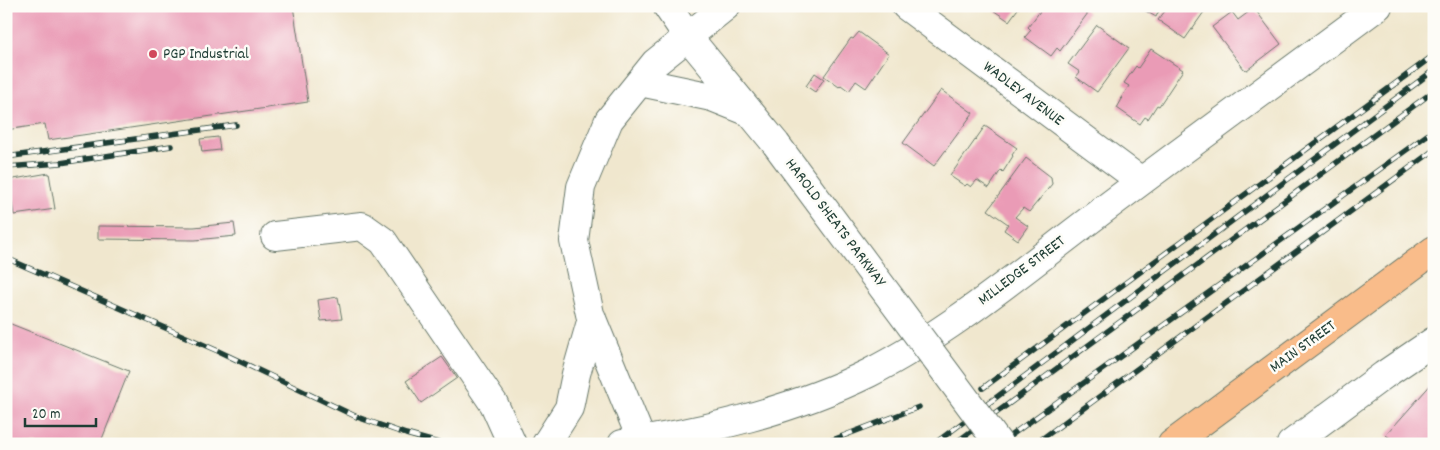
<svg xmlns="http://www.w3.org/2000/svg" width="1440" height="450" viewBox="0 0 1440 450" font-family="Dekko,sans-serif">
	<rect width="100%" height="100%" fill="#fdfcf7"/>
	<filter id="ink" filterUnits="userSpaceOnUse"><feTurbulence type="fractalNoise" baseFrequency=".02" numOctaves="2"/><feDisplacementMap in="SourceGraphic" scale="10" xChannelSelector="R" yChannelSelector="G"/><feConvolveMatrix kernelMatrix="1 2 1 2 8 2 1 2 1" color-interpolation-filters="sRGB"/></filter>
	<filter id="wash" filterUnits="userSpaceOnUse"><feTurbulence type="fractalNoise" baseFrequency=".0096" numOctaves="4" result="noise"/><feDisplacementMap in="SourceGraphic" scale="20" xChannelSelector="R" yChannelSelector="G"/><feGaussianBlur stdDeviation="1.12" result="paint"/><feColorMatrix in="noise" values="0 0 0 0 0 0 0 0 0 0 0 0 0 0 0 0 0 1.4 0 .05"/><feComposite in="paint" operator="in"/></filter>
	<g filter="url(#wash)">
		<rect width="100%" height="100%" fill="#f0e7ce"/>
		<g id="blocks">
			<path fill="#ea9bb6" d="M6 6H293L308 102 48 140 45 124 6 130Z
				M987 6H1020L1009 21Z
				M1044 6H1080L1088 13 1060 51 1057 48 1051 56 1025 37 1031 30 1028 27Z
				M1137 6H1161L1156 17Z
				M1169 6H1202L1206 9 1185 39 1158 20Z
				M1254 8 1281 44 1247 70 1244 69 1212 27 1232 12 1238 20Z
				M1097 25 1129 48 1097 92 1076 77 1080 72 1068 64Z
				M859 32 889 54 866 88 856 81 849 91 841 85 839 87 824 76 851 38 853 39Z
				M1151 49 1183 70 1159 106 1157 105 1148 119 1145 117 1140 124 1117 108 1122 99 1121 98 1129 86 1124 83 1136 66 1138 68Z
				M815 73 824 79 815 92 806 86Z
				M941 90 973 113 934 166 903 143Z
				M985 126 1017 148 1012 155 1013 156 1003 172 1001 170 989 188 977 180 971 187 967 184 965 186 950 176Z
				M218 137 220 150 202 152 200 139Z
				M1026 158 1051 177 1052 184 1029 212 1023 208 1015 217 1028 226 1018 240 1004 230 1008 224 988 210Z
				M49 173 55 209 14 215 8 180Z
				M234 223 236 236 195 240 98 239V226L194 227Z
				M338 297 342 319 321 321 318 300Z
				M6 322 129 371 100 444H6Z
				M442 357 457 378 421 403 406 381Z
				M1434 381V444H1397L1386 435Z"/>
		</g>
	</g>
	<g filter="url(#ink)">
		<use href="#blocks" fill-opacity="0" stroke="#68786a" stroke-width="1"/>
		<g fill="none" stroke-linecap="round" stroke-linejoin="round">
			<defs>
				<path id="minor" d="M667 6 688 37 776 144
					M906 6 1141 181
					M640 82 712 97 747 111
					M275 236 362 226 383 241 494 404 512 444
					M642 441 590 314 574 241 581 187 609 120 655 63 726 6
					M546 444 569 408 576 374 592 318
					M622 444C706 431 792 411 869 373 951 331 1022 271 1095 216 1189 145 1284 76 1378 6
					M1291 444 1384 375 1434 341"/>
				<path id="major" d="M1172 444 1434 250"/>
			</defs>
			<use href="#minor" stroke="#68786a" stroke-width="30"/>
			<use href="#major" stroke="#68786a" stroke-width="30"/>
			<use href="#minor" stroke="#fff" stroke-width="28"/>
			<use href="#major" stroke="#f9bc8a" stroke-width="28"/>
			<defs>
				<path id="rail" d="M6 157 236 125
					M6 167 60 163 171 146
					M6 258 218 351 357 417 406 434 442 444
					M983 388 1434 55
					M822 444 919 407
					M934 444 1434 70
					M954 444 1434 91
					M999 444 1434 130
					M1035 444 1434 150"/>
			</defs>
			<use href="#rail" stroke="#1f3d34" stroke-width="5.5"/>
			<use href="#rail" stroke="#fdfcf7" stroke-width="4" stroke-dasharray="11" stroke-linecap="butt"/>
			<defs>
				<path id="minor-bridge" d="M776 144 999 444"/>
			</defs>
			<use href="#minor-bridge" stroke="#68786a" stroke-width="30" stroke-linecap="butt"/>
			<use href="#minor-bridge" stroke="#fff" stroke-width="28"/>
		</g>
	</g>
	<circle fill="#d1495b" stroke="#fdfcf7" stroke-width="2" cx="153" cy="54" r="5"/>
	<g text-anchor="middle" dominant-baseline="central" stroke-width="5" stroke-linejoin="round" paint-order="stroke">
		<g font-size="16" fill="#1f3d34" stroke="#fdfcf7" text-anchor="start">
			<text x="163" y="54">PGP Industrial</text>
		</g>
		<g font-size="16" fill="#1f3d34" stroke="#fdfcf7">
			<text transform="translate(1023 94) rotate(37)">WADLEY AVENUE</text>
			<text transform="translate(835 223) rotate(53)">HAROLD SHEATS PARKWAY</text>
			<text transform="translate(1022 271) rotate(-37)">MILLEDGE STREET</text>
			<text transform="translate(1303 347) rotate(-36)">MAIN STREET</text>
		</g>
	</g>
	<rect width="1440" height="450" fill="none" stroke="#fdfcf7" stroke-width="25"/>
	<path d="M25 418v8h71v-8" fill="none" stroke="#1f3d34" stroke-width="2.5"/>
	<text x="32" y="418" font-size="15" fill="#1f3d34" stroke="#fdfcf7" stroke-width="4" paint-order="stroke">20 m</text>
</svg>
